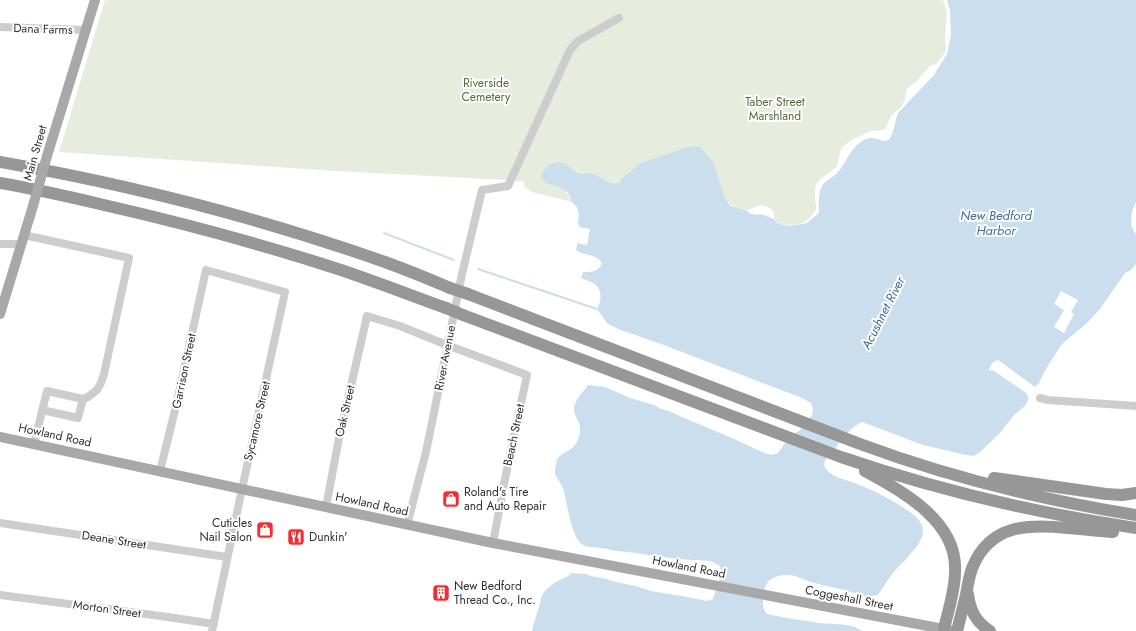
<svg xmlns="http://www.w3.org/2000/svg" width="1136" height="631" viewBox="0 0 1136 631" font-family="Jost,sans-serif">
	<rect width="100%" height="100%" fill="#fff"/>
	<path fill="#e6edde" d="M105 0H943L947 12 945 37 946 48 945 53 936 64 930 66 915 83 910 86 907 89 904 102 902 106 891 116 885 129C880 131 877 130 873 131 868 131 846 143 843 147 838 152 840 161 836 167 832 171 826 175 822 178 811 184 816 201 816 210 813 214 810 218 806 221 798 226 784 227 776 221 771 216 778 211 767 207 757 203 755 208 746 211 743 212 741 210 738 209 722 201 723 194 719 179L620 182 616 184 608 182 595 174 579 173 565 164 548 184C561 187 566 189 572 202L532 192 524 186V181L335 171 59 152Z"/>
	<path fill="#cbdeed" d="M947 0H1136V202L1132 211 1131 225 1136 235V264L1131 270 1125 273 1100 309 1086 324 1062 344 1047 367 1039 383 1035 387 998 360C992 362 991 364 989 370L994 371 1025 392 1028 396V400L1025 406 1014 415 999 434 980 452 974 456 966 455 923 445 862 422C851 427 845 436 838 444 836 451 821 459 825 467 829 477 848 480 857 484 872 489 908 508 918 519 921 523 924 528 923 533 920 548 901 563 892 574 887 581 883 588 878 595L871 596H865C857 594 851 592 844 590 833 587 821 585 810 582 802 579 793 574 784 575 774 576 766 580 764 591 763 600 761 607 767 614 782 617 798 620 813 622 828 625 851 622 862 631H532C534 623 536 615 539 607 541 604 540 601 541 598 545 586 560 580 570 575L571 573 586 574 591 576 607 579 612 581 635 586 651 591 675 595H677L707 601 713 599C716 588 723 577 720 566L711 561 678 559 628 552C618 552 610 549 601 548 595 547 588 548 583 545 571 538 567 501 563 488 561 483 555 477 555 472 555 469 556 463 557 460 562 450 576 452 579 436 580 434 580 430 580 427 579 418 570 413 576 402 579 395 584 391 588 385L605 387 630 398 654 405 659 408 669 411 682 417 732 438 762 452 771 455 778 453 790 436 799 431 812 415 813 409 811 403 802 398 661 344 618 329 607 323 597 309C601 302 603 292 596 285 593 282 586 280 581 278L583 272C591 272 599 272 602 263 597 254 584 256 576 250L580 227 578 223 579 215 577 207 572 202 568 193 564 190 556 186 548 184 545 182 541 176C546 165 553 159 566 164 570 166 574 171 579 173 584 174 589 172 594 174 603 177 609 187 620 182L621 179 641 163 685 148 695 146 700 147 713 162 719 179 724 196 728 203 731 206 747 211 751 214 764 215 774 219 776 222 783 225 790 226 807 223 819 213C819 205 818 195 821 188 823 182 832 178 836 174 848 162 849 147 866 139 876 135 884 145 889 139 894 134 895 120 898 113L934 75 947 54 951 35 950 10Z"/>
	<path fill="#fff" d="M580 227 590 229 587 245 577 243Z
		M1061 291 1078 300 1071 312 1074 314 1064 333 1054 327 1064 310 1054 304Z"/>
	<g fill="none" stroke-linecap="round" stroke-linejoin="round">
		<path stroke="#cbdeed" stroke-width="2" d="M384 233 454 260
			M478 269 597 309"/>
		<path stroke="#cdcdcd" stroke-width="8" d="M0 27 86 30
			M24 235 129 258 104 374 101 383 97 390 88 397 83 399 47 391 34 444
			M0 244H21
			M1040 398 1048 400 1136 406
			M42 410 78 418 83 399
			M160 471 176 406 206 270 285 292 242 489 212 631
			M326 507 339 438 367 316 400 326 447 345 527 375 505 479 493 543
			M0 523 227 557
			M407 525 426 452 462 274 482 190 508 186 570 50 578 41 619 18
			M0 595 168 617 214 624"/>
		<path stroke="#a8a8a8" stroke-width="10" d="M47 156 95 0
			M0 314 33 206
			M0 437 493 543 954 631"/>
		<path stroke="#979797" stroke-width="12" d="M0 162C131 185 260 218 385 262 407 270 429 279 450 288
			M0 183C35 189 70 197 104 205 183 223 261 244 338 269 374 281 410 295 446 308
			M468 294 860 444C949 477 1042 500 1136 515
			M463 315 841 457C937 490 1036 513 1136 528
			M865 471C903 492 958 521 955 572 955 591 948 611 944 629
			M994 478 1106 494 1122 495 1136 493
			M968 594C970 611 976 622 990 631
			M957 631C960 619 963 607 966 595 968 585 969 575 973 566 991 524 1029 524 1067 528 1082 529 1098 531 1113 532"/>
		<path stroke="#a8a8a8" stroke-width="10" d="M33 206 47 156"/>
		<path stroke="#979797" stroke-width="12" d="M450 288 468 294
			M446 308 463 315"/>
	</g>
	<defs>
		<symbol id="shop-square" viewBox="-11 -11 22 22"><rect x="-9" y="-9" width="18" height="18" rx="4" fill="#e93137" stroke="#fff"/><path d="M-5-2.5h2.3a2.7 3.5 0 0 1 5.4 0H5L5.5 6h-11ZM-1.5-2.5h3a1.5 2.3 0 0 0-3 0Z" fill="#fff"/></symbol>
		<symbol id="restaurant-square" viewBox="-11 -11 22 22"><rect x="-9" y="-9" width="18" height="18" rx="4" fill="#e93137" stroke="#fff"/><path d="M-5-6h1v4h1v-4h1v4h1v-4h1v5L-1.5 .5V6h-2V.5L-5-1ZM5-6V6H3V1.5H1.5Q1.5-4 5-6Z" fill="#fff"/></symbol>
		<symbol id="building-square" viewBox="-11 -11 22 22"><rect x="-9" y="-9" width="18" height="18" rx="4" fill="#e93137" stroke="#fff"/><path d="M-4-6H4V6H1V3H-1V6H-4ZM-2.5-4.3h1.7v1.8h-1.7ZM.8-4.3h1.7v1.8H.8ZM-2.5-1h1.7V.8h-1.7ZM.8-1h1.7V.8H.8Z" fill="#fff"/></symbol>
	</defs>
	<g fill-rule="evenodd">
		<use href="#shop-square" x="441" y="489" width="20" height="20"/>
		<use href="#shop-square" x="255" y="520" width="20" height="20"/>
		<use href="#restaurant-square" x="286" y="527" width="20" height="20"/>
		<use href="#building-square" x="431" y="583" width="20" height="20"/>
	</g>
	<g text-anchor="middle" dominant-baseline="central" stroke-width="4" stroke-linejoin="round" paint-order="stroke">
		<g font-size="12" fill="#303030" stroke="#fff">
			<text transform="translate(43 29) rotate(2)">Dana Farms</text>
			<text transform="translate(35 153) rotate(-74)">Main Street</text>
			<text transform="translate(445 358) rotate(-79)">River Avenue</text>
			<text transform="translate(184 371) rotate(-78)">Garrison Street</text>
			<text transform="translate(345 411) rotate(-77)">Oak Street</text>
			<text transform="translate(257 421) rotate(-77)">Sycamore Street</text>
			<text transform="translate(55 435) rotate(12)">Howland Road</text>
			<text transform="translate(514 435) rotate(-78)">Beach Street</text>
			<text transform="translate(372 504) rotate(12)">Howland Road</text>
			<text transform="translate(114 540) rotate(9)">Deane Street</text>
			<text transform="translate(689 567) rotate(11)">Howland Road</text>
			<text transform="translate(849 598) rotate(11)">Coggeshall Street</text>
			<text transform="translate(107 609) rotate(8)">Morton Street</text>
		</g>
		<g font-size="12" fill="#516e3c" stroke="#fff">
			<text x="486" y="83">Riverside<tspan x="486" dy="14">Cemetery</tspan></text>
			<text x="775" y="102">Taber Street<tspan x="775" dy="14">Marshland</tspan></text>
		</g>
		<g font-size="12" fill="#303030" stroke="#fff" text-anchor="start">
			<text x="464" y="492">Roland's Tire<tspan x="464" dy="14">and Auto Repair</tspan></text>
			<text x="252" y="523" text-anchor="end">Cuticles<tspan x="252" dy="14">Nail Salon</tspan></text>
			<text x="309" y="537">Dunkin'</text>
			<text x="454" y="586">New Bedford<tspan x="454" dy="14">Thread Co., Inc.</tspan></text>
		</g>
		<g font-size="13" font-style="italic" fill="#3c6f95" stroke="#fff">
			<text x="996" y="215">New Bedford<tspan x="996" dy="15">Harbor</tspan></text>
			<text transform="translate(883 313) rotate(-63)">Acushnet River</text>
		</g>
	</g>
</svg>
